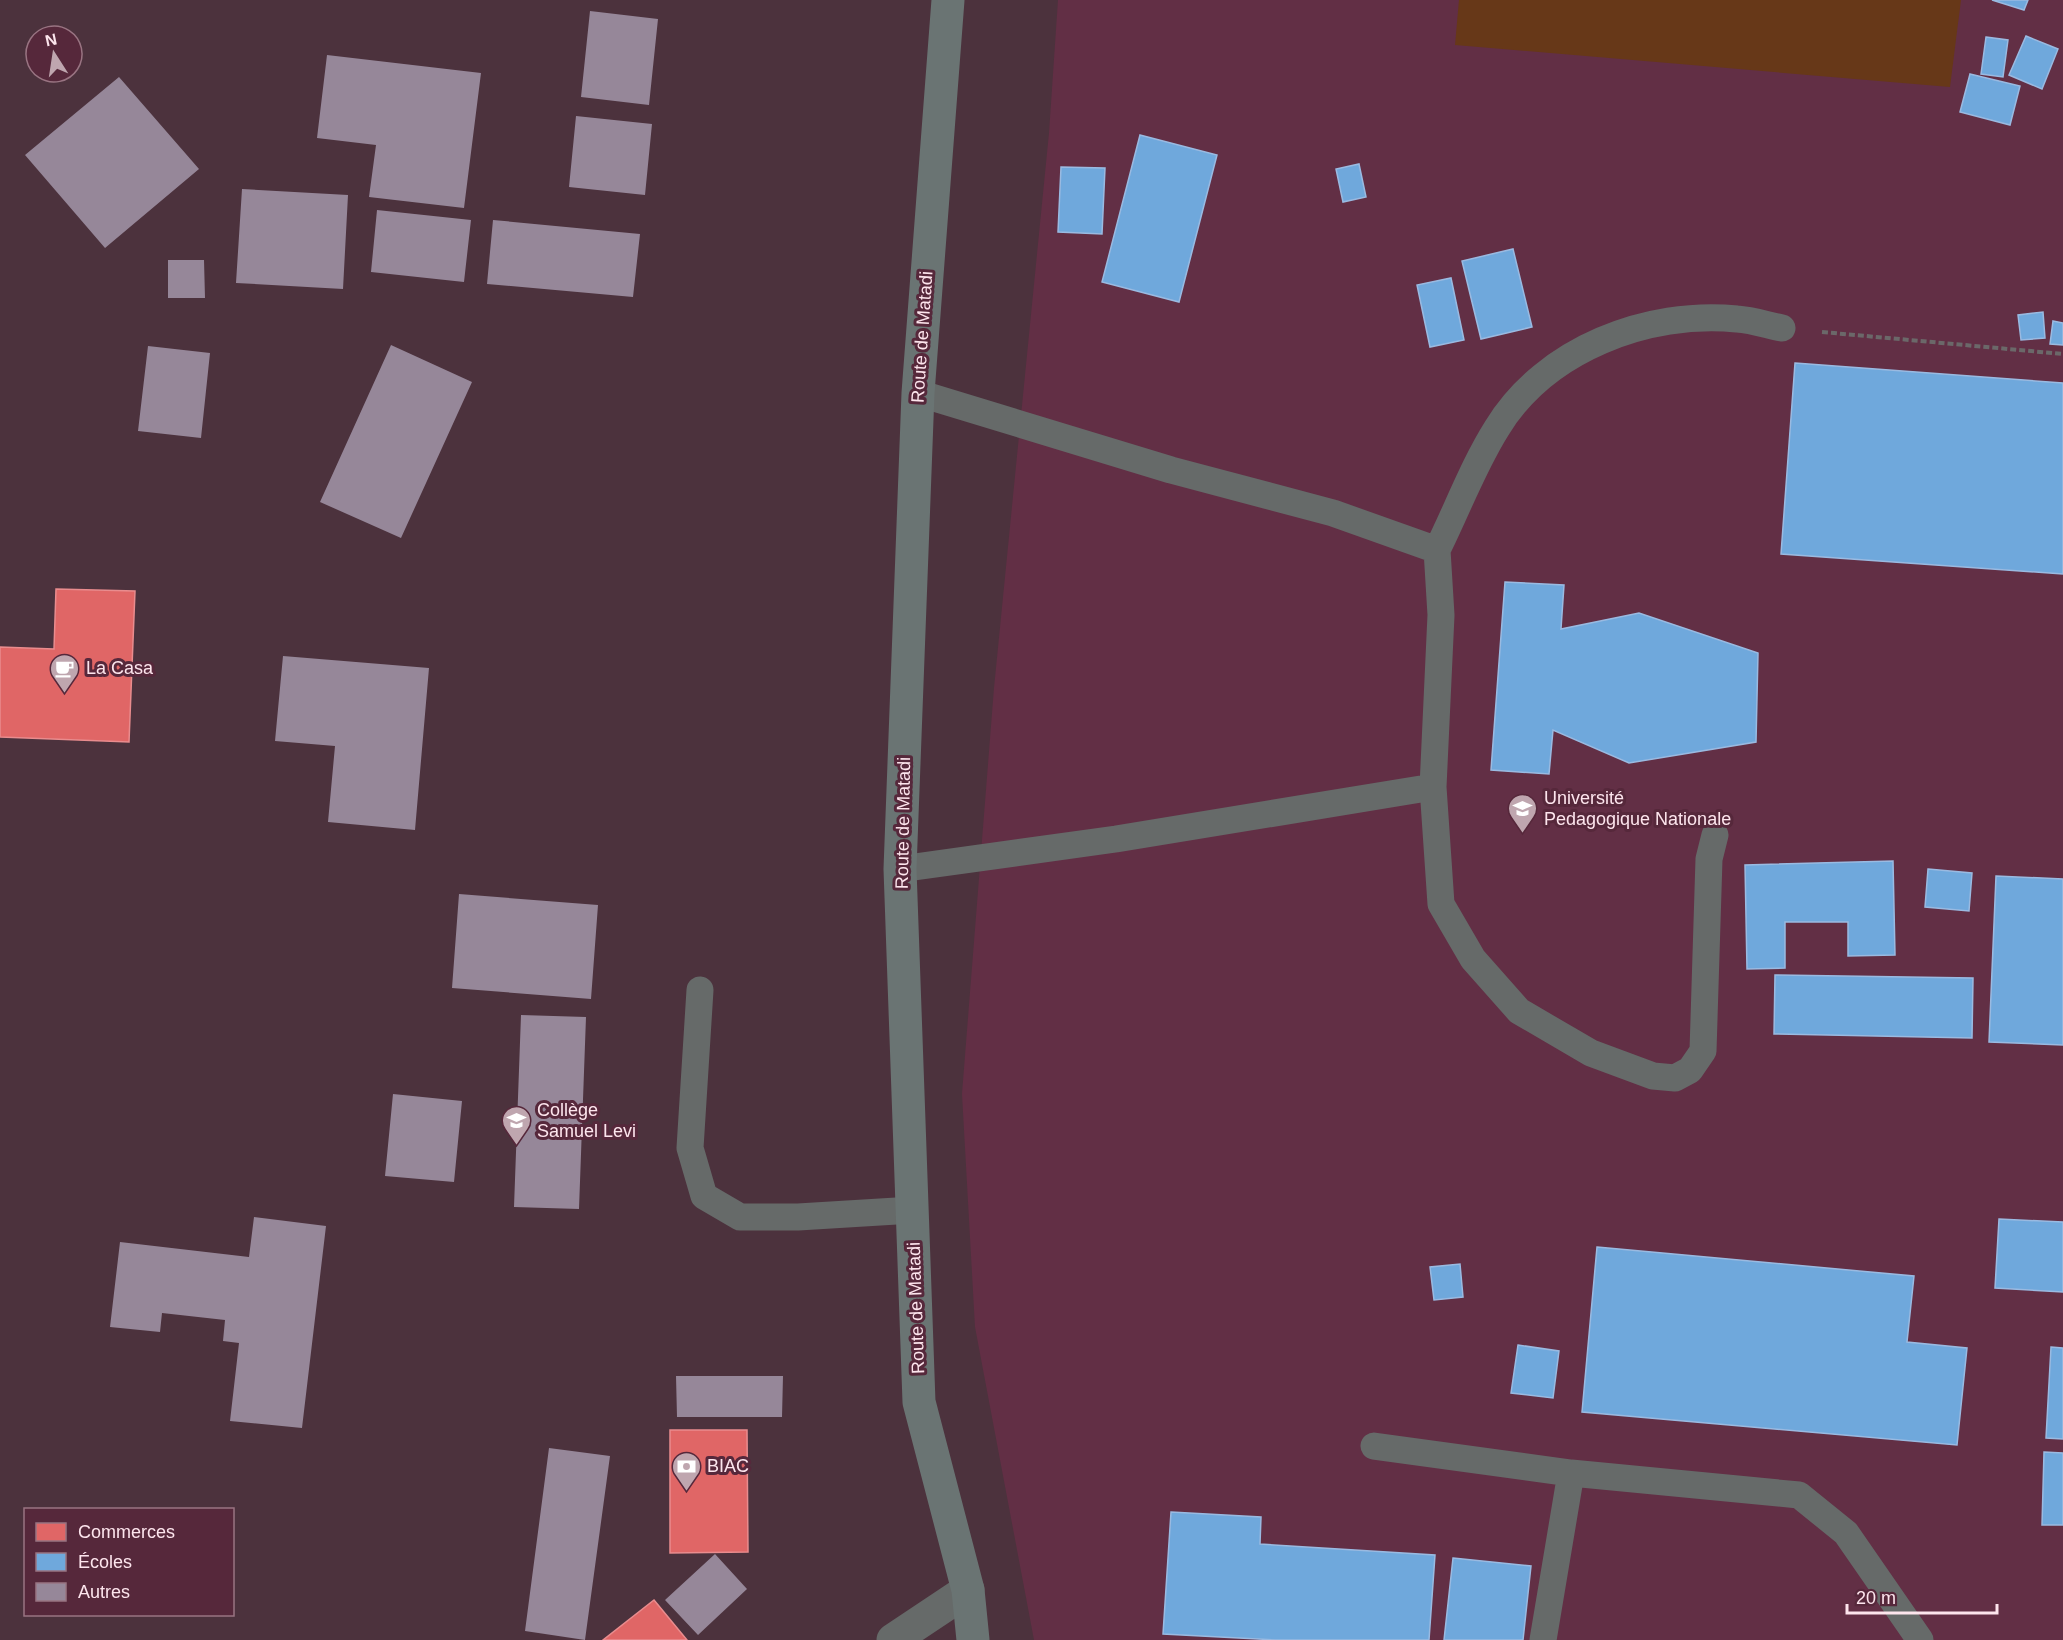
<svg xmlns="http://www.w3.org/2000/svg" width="2063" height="1640" viewBox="0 0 2063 1640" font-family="Helvetica,sans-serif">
	<rect width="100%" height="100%" fill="#4c323d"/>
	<path fill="#622f45" d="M1058 0H2063V1640H1034L975 1327 962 1094 994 688 1049 133Z"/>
	<path fill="#673818" d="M1459 0H1961L1950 87 1455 45Z"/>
	<path fill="#e06666" stroke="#e98c8e" stroke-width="1.5" d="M56 589 135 591 129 742 0 737V647L54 649Z
		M670 1430H747L748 1552 670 1553Z
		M654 1600 687 1640H603Z"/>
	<path fill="#6fa8dc" stroke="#9abae1" stroke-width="1.5" d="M1992 0H2028L2024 10Z
		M2026 36 2058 49 2042 89 2009 75Z
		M1986 37 2008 40 2003 77 1981 74Z
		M1970 74 2020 86 2010 125 1960 112Z
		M1140 135 1217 155 1179 302 1102 282Z
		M1359 164 1366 197 1343 202 1336 169Z
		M1061 167 1105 168 1102 234 1058 232Z
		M1513 249 1532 327 1481 339 1462 261Z
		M1451 278 1464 340 1430 347 1417 285Z
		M2043 312 2045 338 2021 340 2018 315Z
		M2053 321 2063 323V345L2050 344Z
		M1795 363 2063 383V574L1781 554Z
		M1505 582 1564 585 1561 629 1639 613 1758 653 1756 742 1629 763 1553 730 1549 774 1491 770Z
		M1893 861 1895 955 1848 956V922H1785V968L1747 969 1745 865Z
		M1928 869 1972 873 1969 911 1925 907Z
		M1996 876 2063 879V1045L1989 1042Z
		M1775 975 1973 978 1972 1038 1774 1034Z
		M1999 1219 2063 1222V1292L1995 1288Z
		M1597 1247 1914 1276 1907 1342 1967 1348 1957 1445 1582 1412Z
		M1460 1264 1463 1297 1434 1300 1430 1267Z
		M1518 1345 1559 1351 1553 1398 1511 1393Z
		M2051 1347 2063 1348V1439L2046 1438Z
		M2044 1452 2063 1453V1525H2042Z
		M1171 1512 1261 1517 1260 1544 1435 1555 1429 1640H1277L1163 1634Z
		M1453 1558 1531 1566 1523 1640H1444Z"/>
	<path fill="#968799" d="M590 11 658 19 649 105 581 97Z
		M327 55 481 73 464 208 369 197 376 145 317 138Z
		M119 77 199 169 105 248 25 155Z
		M576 116 652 124 645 195 569 187Z
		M242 189 348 195 343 289 236 283Z
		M377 210 471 220 464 282 371 272Z
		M493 220 640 234 633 297 487 284Z
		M168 260H204L205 298H168Z
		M391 345 472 382 401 538 320 502Z
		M148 346 210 353 201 438 138 431Z
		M283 656 429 668 415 830 328 822 335 746 275 741Z
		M459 894 598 905 591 999 452 988Z
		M521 1015 586 1017 579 1209 514 1207Z
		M393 1094 462 1101 454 1182 385 1176Z
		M254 1217 326 1226 302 1428 230 1421 239 1343 223 1341 225 1320 162 1313 160 1332 110 1327 120 1242 249 1257Z
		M676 1376H783L782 1417H677Z
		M549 1448 610 1456 585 1640 525 1631Z
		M715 1554 747 1589 698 1635 665 1600Z"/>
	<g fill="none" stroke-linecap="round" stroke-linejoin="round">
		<path stroke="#6b6869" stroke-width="4" stroke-dasharray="6 3" stroke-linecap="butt" d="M1822 332 2063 354"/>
		<path stroke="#666a69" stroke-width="27" d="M1437 550C1457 510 1473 466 1497 428 1545 349 1648 310 1737 319 1752 320 1767 325 1782 328
			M1433 787 1441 904 1473 959 1519 1011 1591 1053 1653 1076 1675 1078 1690 1070 1703 1051 1709 859 1715 835
			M900 869 1116 839 1433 787 1441 615 1437 550 1333 513 1171 470 918 393
			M700 990 690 1148 704 1196 740 1217H798L913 1210
			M1374 1446 1571 1473 1799 1495 1846 1533 1920 1640
			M1543 1640 1571 1473"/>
		<path stroke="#666a69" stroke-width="33" d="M893 1640 968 1590"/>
		<path stroke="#6a7473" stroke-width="33" d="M948 0 918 393 900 869 919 1402 968 1590 973 1640"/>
	</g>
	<defs>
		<symbol id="cafe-pin" viewBox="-11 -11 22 30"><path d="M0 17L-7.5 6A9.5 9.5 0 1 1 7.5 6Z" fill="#bfa6af" stroke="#56283b"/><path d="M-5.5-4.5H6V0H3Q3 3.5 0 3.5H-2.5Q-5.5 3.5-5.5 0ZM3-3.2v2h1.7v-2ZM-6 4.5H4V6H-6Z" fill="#fff"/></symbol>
		<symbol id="university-pin" viewBox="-11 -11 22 30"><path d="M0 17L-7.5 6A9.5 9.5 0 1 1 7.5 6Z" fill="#bfa6af" stroke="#56283b"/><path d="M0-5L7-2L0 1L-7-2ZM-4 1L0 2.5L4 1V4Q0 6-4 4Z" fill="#fff"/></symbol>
		<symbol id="school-pin" viewBox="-11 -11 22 30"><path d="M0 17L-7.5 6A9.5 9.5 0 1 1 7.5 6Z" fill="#bfa6af" stroke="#56283b"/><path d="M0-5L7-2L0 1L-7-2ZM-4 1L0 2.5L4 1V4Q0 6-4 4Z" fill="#fff"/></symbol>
		<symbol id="bank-pin" viewBox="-11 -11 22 30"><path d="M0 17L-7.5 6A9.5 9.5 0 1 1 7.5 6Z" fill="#bfa6af" stroke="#56283b"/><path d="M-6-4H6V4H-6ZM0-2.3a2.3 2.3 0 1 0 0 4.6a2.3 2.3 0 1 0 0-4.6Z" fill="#fff"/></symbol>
	</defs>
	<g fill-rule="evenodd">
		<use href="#cafe-pin" x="48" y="652" width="33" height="45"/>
		<use href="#university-pin" x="1506" y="792" width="33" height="45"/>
		<use href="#school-pin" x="500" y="1104" width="33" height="45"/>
		<use href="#bank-pin" x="670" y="1450" width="33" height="45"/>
	</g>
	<g text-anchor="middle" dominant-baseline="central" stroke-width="6" stroke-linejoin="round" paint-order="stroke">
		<g font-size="18" fill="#fde5ed" stroke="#56283b">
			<text transform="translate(922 337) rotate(-86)">Route de Matadi</text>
			<text transform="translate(903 823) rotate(-89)">Route de Matadi</text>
			<text transform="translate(916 1308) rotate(-92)">Route de Matadi</text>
		</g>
		<g font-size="18" fill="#fde5ed" stroke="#56283b" text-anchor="start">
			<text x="86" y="668">La Casa</text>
			<text x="1544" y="798">Université<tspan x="1544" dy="21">Pedagogique Nationale</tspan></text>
			<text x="537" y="1110">Collège<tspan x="537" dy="21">Samuel Levi</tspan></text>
			<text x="707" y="1466">BIAC</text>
		</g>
	</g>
	<rect x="24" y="1508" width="210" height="108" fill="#56283b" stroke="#997482" stroke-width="1.5"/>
	<rect x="36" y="1523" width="30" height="18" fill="#e06666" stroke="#997482" stroke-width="1.5"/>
	<text x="78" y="1538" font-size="18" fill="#fde5ed">Commerces</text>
	<rect x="36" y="1553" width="30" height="18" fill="#6fa8dc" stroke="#997482" stroke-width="1.5"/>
	<text x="78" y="1568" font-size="18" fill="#fde5ed">Écoles</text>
	<rect x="36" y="1583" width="30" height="18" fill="#968799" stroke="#997482" stroke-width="1.5"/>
	<text x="78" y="1598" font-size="18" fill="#fde5ed">Autres</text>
	<g transform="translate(54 54) rotate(348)"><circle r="28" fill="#56283b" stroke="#997482" stroke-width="1.5"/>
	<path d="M0-4.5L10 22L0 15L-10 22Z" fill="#bfa6af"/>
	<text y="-9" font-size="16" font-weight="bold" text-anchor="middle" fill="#fde5ed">N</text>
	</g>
	<path d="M1847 1604v9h150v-9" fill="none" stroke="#fde5ed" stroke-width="3"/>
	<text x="1856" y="1604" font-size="18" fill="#fde5ed" stroke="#56283b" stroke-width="4.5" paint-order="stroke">20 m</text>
</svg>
